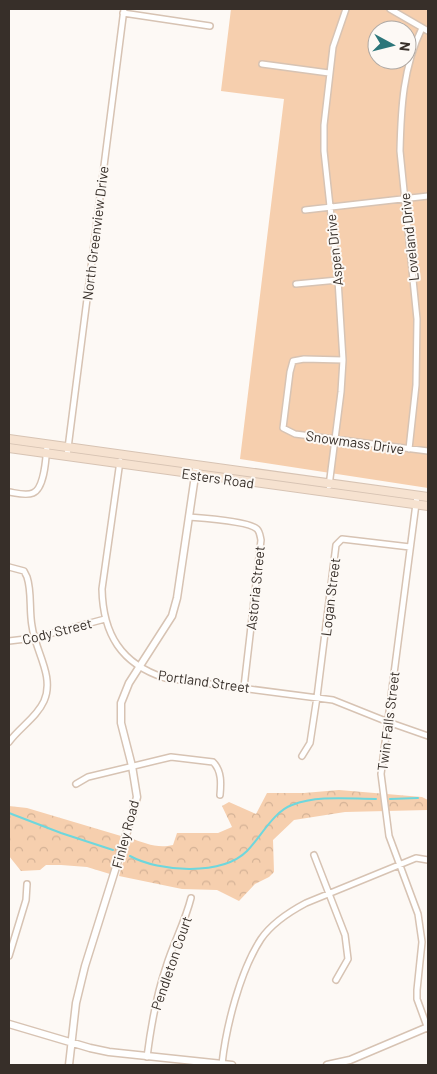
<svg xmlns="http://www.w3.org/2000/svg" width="437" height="1074" viewBox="0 0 437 1074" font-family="Barlow,sans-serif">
	<defs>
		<pattern id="park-crowns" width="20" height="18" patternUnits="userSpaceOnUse" patternTransform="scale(1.25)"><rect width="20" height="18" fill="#f6cfae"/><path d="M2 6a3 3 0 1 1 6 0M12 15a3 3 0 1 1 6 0" fill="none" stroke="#d4b296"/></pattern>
	</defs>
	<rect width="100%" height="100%" fill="#fdf9f5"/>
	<path fill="#f6cfae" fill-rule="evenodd" d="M231 9H428V488L240 459 284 99 221 91ZM377 30H407V60H377Z"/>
	<path fill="url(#park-crowns)" d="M339 790 422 797 428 800V810L345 812 294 820 273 840 274 872 269 877 255 884 239 901 217 890 182 889 119 876 130 838C145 843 157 849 173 845L177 833H218L232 827 222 806 229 802 256 814 267 793H304Z
		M9 806 27 808 121 836 110 874 87 867 61 865H46L40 870 21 871 9 856Z"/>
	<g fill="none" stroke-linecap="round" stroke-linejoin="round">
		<path stroke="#6ed7dd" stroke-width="2" d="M390 799 418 798
			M9 813 61 833 113 850
			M130 856C159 872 222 876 247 851 260 838 274 811 292 805 318 795 349 799 376 799"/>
		<defs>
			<path id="minor" d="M390 9 428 31
				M123 13 210 26
				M262 64 329 73
				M305 210 428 196
				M296 284 338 280
				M343 360 304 359 293 361 290 372 283 428 295 434 428 451
				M409 449 416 385 417 319 400 151C401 108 403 67 422 28
				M67 456 124 9
				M120 461 102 589C103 634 121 664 165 678L333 700 388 722 428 736
				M329 486 341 392 343 360 338 280 324 151V125L333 47 346 9
				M9 492C16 493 26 496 33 493 45 488 46 457 47 445
				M417 496 381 774 389 836 418 914 422 942 417 990V999L428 1029
				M189 517C202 518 249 521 257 529 260 532 260 536 261 540L244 687
				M9 567 24 571 27 577C32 592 29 610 32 626 35 651 55 676 44 701 37 717 19 728 9 742
				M9 641 34 638 105 619
				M302 756 310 743 317 697 336 545 342 539 410 547
				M76 784 88 777 171 757 213 762C222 771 221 784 220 795
				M314 855 345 935 348 959 336 980
				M9 956 26 900 27 884
				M147 1057C151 1026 156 996 166 967 173 944 185 922 191 898
				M222 1064C226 1027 240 971 261 939 272 923 289 912 306 903L416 858 428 860"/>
			<path id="tertiary" d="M9 1024 90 1048 109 1052 232 1065
				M69 1065 76 1003 85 966 132 816 137 797 132 766 121 723V703L129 683 172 616 177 598 196 469
				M327 1065 350 1060 428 1027"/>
			<path id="secondary" d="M9 439 428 497
				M9 448 428 506"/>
		</defs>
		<use href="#minor" stroke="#d7c3b3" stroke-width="8"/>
		<use href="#tertiary" stroke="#d7c3b3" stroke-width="9"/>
		<use href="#secondary" stroke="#d7c3b3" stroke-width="10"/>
		<use href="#minor" stroke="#fff" stroke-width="5"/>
		<use href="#tertiary" stroke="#fff" stroke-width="6"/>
		<use href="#secondary" stroke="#f6e2d0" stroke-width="8"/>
	</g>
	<g text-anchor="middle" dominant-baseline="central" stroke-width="4" stroke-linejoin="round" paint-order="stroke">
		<g font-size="14" fill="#372f29" stroke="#fdf9f5">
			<text transform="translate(95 233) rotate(-83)">North Greenview Drive</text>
			<text transform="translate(409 237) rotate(-96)">Loveland Drive</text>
			<text transform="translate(334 250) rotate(-96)">Aspen Drive</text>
			<text transform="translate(355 442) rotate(8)">Snowmass Drive</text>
			<text transform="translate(218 478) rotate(8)">Esters Road</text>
			<text transform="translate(255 588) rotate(-84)">Astoria Street</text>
			<text transform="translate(330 597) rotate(-83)">Logan Street</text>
			<text transform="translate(57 631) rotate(-14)">Cody Street</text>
			<text transform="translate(204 681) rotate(8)">Portland Street</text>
			<text transform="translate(388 721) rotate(-83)">Twin Falls Street</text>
			<text transform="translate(125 834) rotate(-75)">Finley Road</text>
			<text transform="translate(171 963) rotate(-71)">Pendleton Court</text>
		</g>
	</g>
	<rect width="437" height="1074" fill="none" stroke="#372f29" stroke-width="20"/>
	<g transform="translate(392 45) rotate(97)"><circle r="24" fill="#fdf9f5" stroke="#aea8a3"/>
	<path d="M0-4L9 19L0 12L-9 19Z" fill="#2c767a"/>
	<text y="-8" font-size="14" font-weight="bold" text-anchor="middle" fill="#372f29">N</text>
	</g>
</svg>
